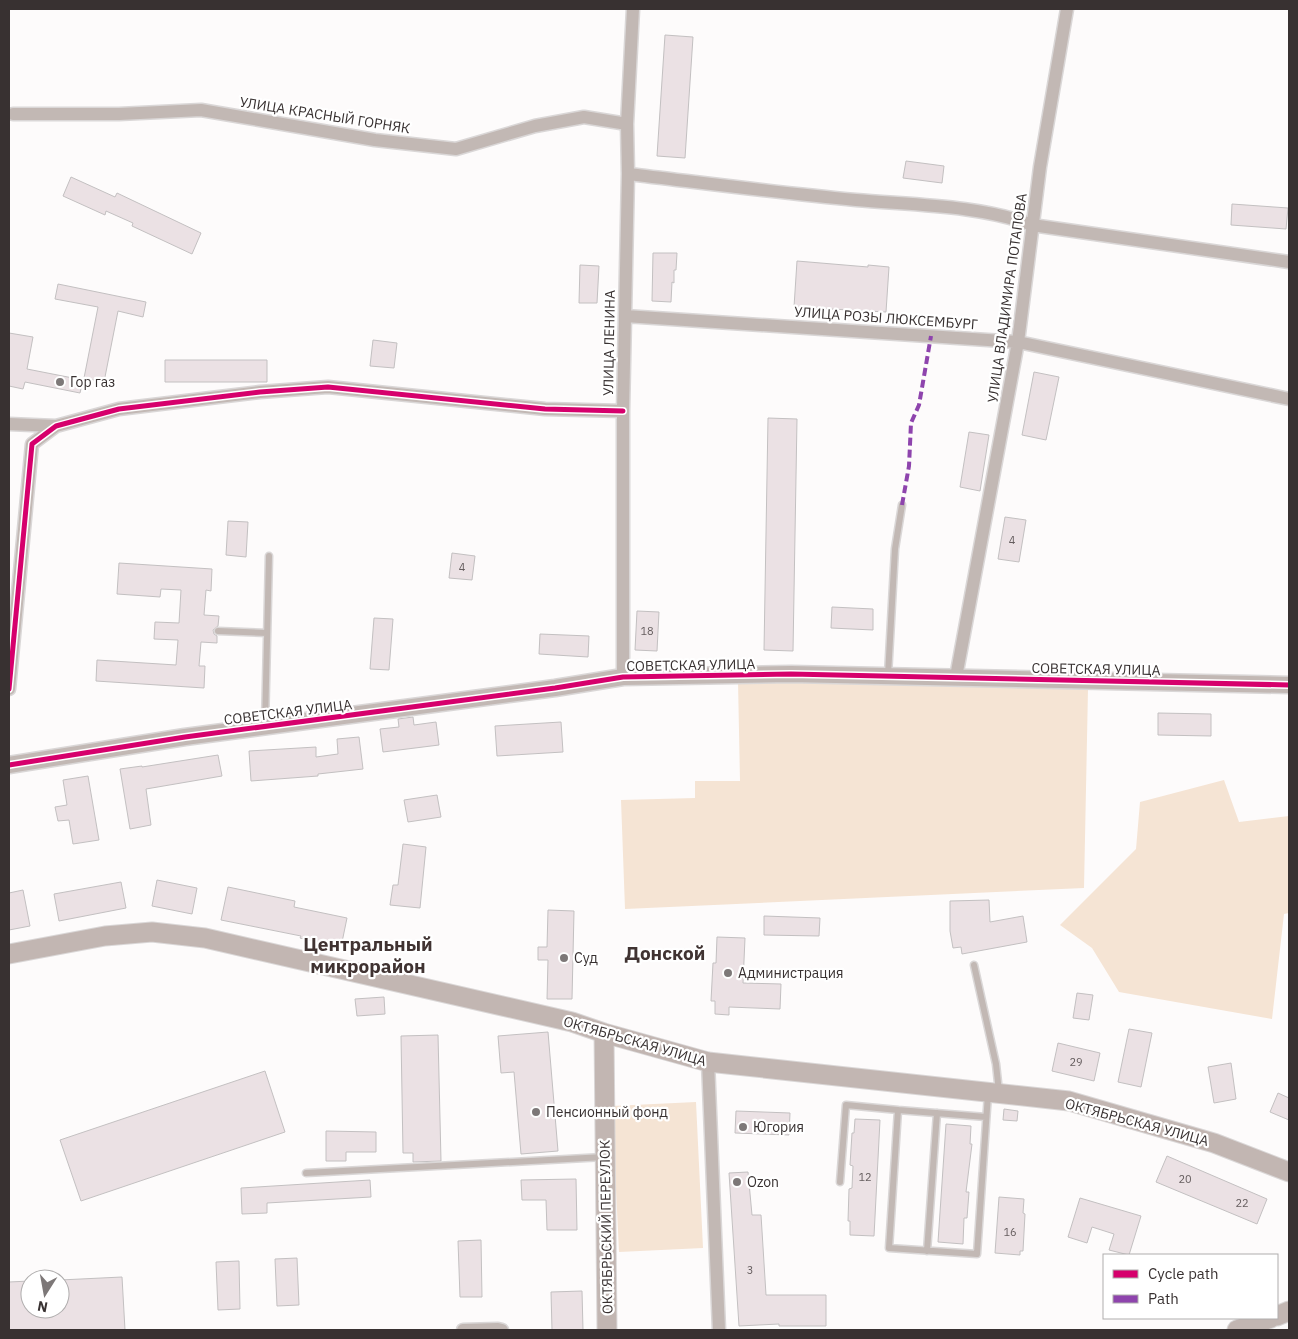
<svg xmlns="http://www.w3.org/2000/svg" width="1298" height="1339" viewBox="0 0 1298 1339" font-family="'IBM Plex Sans',sans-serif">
	<rect width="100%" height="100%" fill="#fdfbfb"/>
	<path fill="#f5e4d4" d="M738 681 1088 689 1084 888 625 909 621 800 695 798V781H740Z
		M1224 780 1239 822 1289 816V913L1284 914 1272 1019 1119 992 1092 948 1060 925 1136 849 1140 802Z
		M696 1102 703 1248 619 1252 612 1106Z"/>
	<path fill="#ebe1e4" stroke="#c3c0c1" d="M665 35 693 37 685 158 657 156Z
		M906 161 944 166 942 183 903 178Z
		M71 177 115 197 117 193 201 233 192 254 132 226 133 223 106 211 105 215 63 196Z
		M1232 204 1288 208 1286 229 1231 225Z
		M653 253H677L676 270H674V283L672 282 671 302 652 301Z
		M797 261 868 267V265L889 267 886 312 794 307Z
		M580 265 599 266 597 303H579Z
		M58 284 146 302 143 317 118 311 104 382 84 378 98 307 55 299Z
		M9 333 33 337 27 369 83 380 80 393 25 382 23 389 9 386Z
		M373 340 397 343 394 368 370 366Z
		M165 360H267V382H165Z
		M1034 372 1059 377 1046 440 1022 435Z
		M768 418 797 419 793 651 764 650Z
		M969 432 989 435 980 491 960 487Z
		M1005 517 1026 520 1019 562 998 559Z
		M228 521 248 522 246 557 226 555Z
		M452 553 475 556 472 580 449 578Z
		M119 563 212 569 211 591 206 590 204 615 219 616 218 626 213 630 214 634 217 636V643L201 642 199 666H205L204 688 96 681 97 660 176 665 178 640 154 639 155 622 179 623 181 590 161 589 160 597 117 594Z
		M832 607 873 609V630L831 628Z
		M637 611 659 612 657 651 635 650Z
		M374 618 393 619 389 670 370 669Z
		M540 634 589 636 588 657 539 654Z
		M1158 713 1211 714V736L1158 735Z
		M413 717 414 725 436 722 439 745 383 752 380 729 399 727 398 719Z
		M561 722 563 752 497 756 495 726Z
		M359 737 363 769 318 774V776L251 781 249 751 316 747V757L338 754 337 739Z
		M218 755 222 776 146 789 151 825 130 829 120 769 142 766V767Z
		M88 776 99 840 73 844 69 820 58 821 55 807 67 805 63 780Z
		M437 795 441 817 408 822 404 800Z
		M403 844 426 847 420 908 390 905 393 885H398Z
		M157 880 197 888 192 914 152 906Z
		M121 882 126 908 59 921 54 894Z
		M228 887 295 901 294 907 347 918 341 947 300 938 301 936 221 920Z
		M23 890 30 926 9 930V893Z
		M989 900 990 922 1023 916 1027 942 962 954 961 947 953 948 950 931V901Z
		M548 910 574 911 572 999H547L548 960H538V947H547Z
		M764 916 820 918 819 936 764 935Z
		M717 937 745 938 743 983 781 984 780 1009 729 1007V1015L715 1014V1001H711L713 963H716Z
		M1077 993 1093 995 1089 1020 1073 1018Z
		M384 997 385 1014 357 1016 355 999Z
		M1129 1029 1152 1033 1141 1087 1118 1082Z
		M548 1032 558 1151 521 1154 514 1072 501 1073 498 1036Z
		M438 1035 441 1161 413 1162V1153H403L401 1036Z
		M1058 1043 1100 1053 1094 1081 1052 1071Z
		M1231 1063 1236 1099 1214 1103 1208 1067Z
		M265 1071 285 1132 81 1201 60 1140Z
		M1278 1093 1289 1098V1120L1270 1112Z
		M1004 1109 1018 1111 1017 1121 1003 1120Z
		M736 1111 790 1113 789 1135 735 1133Z
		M855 1119 880 1120 874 1236 850 1235V1221H848L849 1189 852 1188 853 1166 850 1165 852 1133H854Z
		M946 1124 971 1126 970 1144H972L966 1192H969L967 1218H964L963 1244 938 1242Z
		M326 1131 376 1132V1152H346V1161H326Z
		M1167 1156 1267 1199 1257 1224 1156 1182Z
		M748 1172 752 1215H761L766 1295H826V1326H779V1324L739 1326 729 1173Z
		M576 1179 577 1230H547L546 1200H522L521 1180Z
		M370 1180 371 1197 267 1203V1213L242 1214 241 1188Z
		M999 1197 1024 1199 1023 1213 1025 1214 1023 1251H1020V1255L995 1253Z
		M1080 1198 1141 1216 1129 1255 1109 1250 1114 1234 1092 1227 1087 1243 1068 1237Z
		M481 1240 482 1297H460L458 1241Z
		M297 1258 299 1305 277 1306 275 1259Z
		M239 1261 240 1309 218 1310 216 1262Z
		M122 1277 125 1330H9V1282L30 1281V1309H60V1280Z
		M582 1291 583 1330H552L551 1292Z"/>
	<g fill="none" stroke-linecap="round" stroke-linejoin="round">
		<defs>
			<path id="service" d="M218 631 267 633
				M888 675 895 549 902 505
				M265 725 269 556
				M974 965 996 1064 999 1092
				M986 1117 898 1110 889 1248 977 1254 988 1094
				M306 1173 604 1157
				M840 1182 846 1105 898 1110
				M927 1251 937 1113"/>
			<path id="minor" d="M13 114H119L201 110 375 140 456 149 535 126 584 117 627 124
				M628 174C704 183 779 193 856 200 912 205 980 205 1032 225L1289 262
				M625 316 1018 342 1289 399
				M9 424 56 426
				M623 677V411L628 174 627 124 633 9
				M956 677 1018 342 1040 167 1067 9
				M9 689 32 444 56 426 119 409 260 392 328 387 545 409 623 411
				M708 1062 719 1330
				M463 1330 498 1329 502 1330"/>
			<path id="tertiary" d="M9 765 185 737 555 688 623 677 791 674 1289 685"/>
			<path id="secondary" d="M9 954 105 936 152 932 205 938 572 1022 604 1033 708 1062 1069 1101 1214 1143 1289 1172
				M604 1033 607 1330
				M1277 1316 1289 1311
				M1237 1330 1271 1318"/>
		</defs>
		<use href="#service" stroke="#dad7d7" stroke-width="9"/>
		<use href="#minor" stroke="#dad7d7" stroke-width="15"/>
		<use href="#tertiary" stroke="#dad7d7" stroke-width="19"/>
		<use href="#secondary" stroke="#dad7d7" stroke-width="21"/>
		<use href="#service" stroke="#c2b8b4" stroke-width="6"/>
		<use href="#minor" stroke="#c2b8b4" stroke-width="12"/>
		<use href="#tertiary" stroke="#c2b8b4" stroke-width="16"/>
		<use href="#secondary" stroke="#c2b6b2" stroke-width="19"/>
		<path stroke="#8e44ad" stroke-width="4" stroke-dasharray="8 4" stroke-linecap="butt" d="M902 505 909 466 911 423 919 405 931 336"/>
		<defs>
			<path id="cycleway" d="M9 689 32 444 56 426 119 409 260 392 328 387 545 409 623 411
				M9 765 185 737 555 688 623 677 791 674 1289 685"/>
		</defs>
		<use href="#cycleway" stroke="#fff" stroke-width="8"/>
		<use href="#cycleway" stroke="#d6006c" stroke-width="5"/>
	</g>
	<g fill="#7d7878" stroke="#fff" stroke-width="2">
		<circle cx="60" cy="382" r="5"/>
		<circle cx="564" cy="958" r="5"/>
		<circle cx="728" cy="973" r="5"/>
		<circle cx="536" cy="1112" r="5"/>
		<circle cx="743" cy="1127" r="5"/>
		<circle cx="737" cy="1182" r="5"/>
	</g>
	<g text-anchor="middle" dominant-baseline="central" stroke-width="4.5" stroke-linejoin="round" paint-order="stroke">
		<g font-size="11" fill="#655d5e">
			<text x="1012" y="540">4</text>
			<text x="462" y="567">4</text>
			<text x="647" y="631">18</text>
			<text x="1076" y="1062">29</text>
			<text x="865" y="1177">12</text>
			<text x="1185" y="1179">20</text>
			<text x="1242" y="1203">22</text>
			<text x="1010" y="1232">16</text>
			<text x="750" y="1270">3</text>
		</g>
		<g font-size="14" fill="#383131" stroke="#fff">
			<text transform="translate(325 115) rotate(9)">УЛИЦА КРАСНЫЙ ГОРНЯК</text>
			<text transform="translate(1007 298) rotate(-82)">УЛИЦА ВЛАДИМИРА ПОТАПОВА</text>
			<text transform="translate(886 318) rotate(4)">УЛИЦА РОЗЫ ЛЮКСЕМБУРГ</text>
			<text transform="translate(609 343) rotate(-89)">УЛИЦА ЛЕНИНА</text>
			<text transform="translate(691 665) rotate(-1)">СОВЕТСКАЯ УЛИЦА</text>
			<text transform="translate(1096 669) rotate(1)">СОВЕТСКАЯ УЛИЦА</text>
			<text transform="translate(288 712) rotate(-7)">СОВЕТСКАЯ УЛИЦА</text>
			<text transform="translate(635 1041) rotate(16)">ОКТЯБРЬСКАЯ УЛИЦА</text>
			<text transform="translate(1137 1122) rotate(15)">ОКТЯБРЬСКАЯ УЛИЦА</text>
			<text transform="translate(606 1227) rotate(-91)">ОКТЯБРЬСКИЙ ПЕРЕУЛОК</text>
		</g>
		<g font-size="14" fill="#383131" stroke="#fff" text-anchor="start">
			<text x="70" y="382">Гор газ</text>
			<text x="574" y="958">Суд</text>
			<text x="738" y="973">Администрация</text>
			<text x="546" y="1112">Пенсионный фонд</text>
			<text x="753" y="1127">Югория</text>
			<text x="747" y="1182">Ozon</text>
		</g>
		<g font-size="19" font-weight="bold" fill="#403332" stroke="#fff">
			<text x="368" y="944">Центральный<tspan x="368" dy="22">микрорайон</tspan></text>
			<text x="665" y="953">Донской</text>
		</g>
	</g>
	<rect width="1298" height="1339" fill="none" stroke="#383131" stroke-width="20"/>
	<rect x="1103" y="1254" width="175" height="65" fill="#ffffff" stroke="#afadad"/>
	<rect x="1113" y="1270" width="25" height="8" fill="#d6006c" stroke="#afadad"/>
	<text x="1148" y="1279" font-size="15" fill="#383131">Cycle path</text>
	<rect x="1113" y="1295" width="25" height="8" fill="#8e44ad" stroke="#afadad"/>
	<text x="1148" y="1304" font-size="15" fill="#383131">Path</text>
	<g transform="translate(45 1294) rotate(191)"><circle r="24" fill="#ffffff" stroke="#afadad"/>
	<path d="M0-4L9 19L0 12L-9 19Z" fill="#7d7878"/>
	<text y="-8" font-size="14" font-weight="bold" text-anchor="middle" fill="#383131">N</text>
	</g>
</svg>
